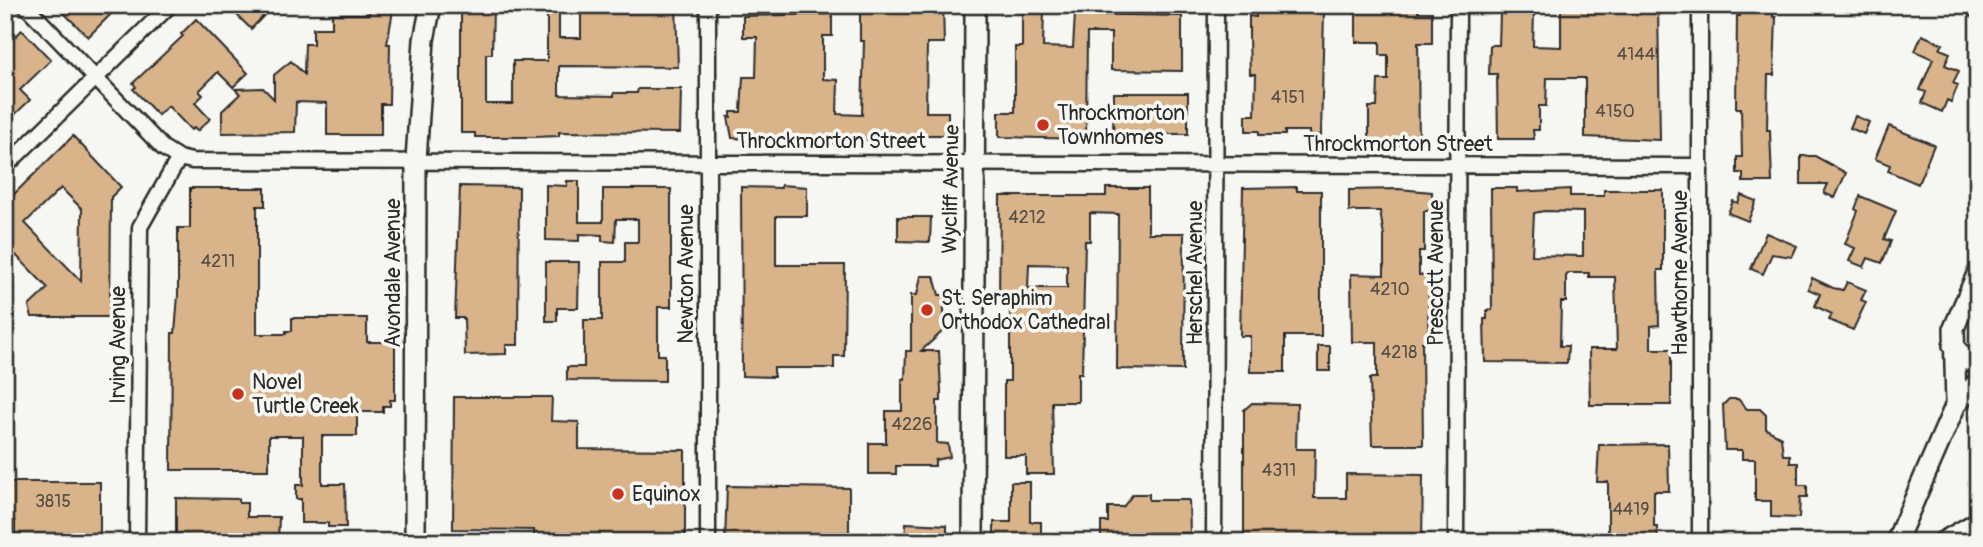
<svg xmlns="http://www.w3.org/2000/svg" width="1983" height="547" viewBox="0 0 1983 547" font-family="Pangolin,sans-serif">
	<rect width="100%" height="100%" fill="#f6f6f2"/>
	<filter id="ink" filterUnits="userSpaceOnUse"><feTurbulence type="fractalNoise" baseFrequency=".0143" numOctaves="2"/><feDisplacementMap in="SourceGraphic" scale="14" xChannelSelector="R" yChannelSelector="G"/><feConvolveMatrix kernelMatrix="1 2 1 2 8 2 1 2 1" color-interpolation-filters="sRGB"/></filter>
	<g filter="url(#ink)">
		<path fill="#d9b48b" stroke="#2b2b2b" stroke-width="2" fill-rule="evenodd" d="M56 5H120L88 37Z
			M227 5H274L251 29Z
			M370 5H394L387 44H390L389 104H381V135H327V103L296 102 295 132 222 133V111L240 94 235 89 263 88 274 99V75L291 61 304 74 305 44H313V28H332V14H369Z
			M461 5H493L492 54H486V104H513V61H547V5H559V38H581V5H676L678 67 559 66V95L614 96V93H637L638 89H681L680 133 559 132V136L532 137H475V133H461Z
			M908 5H943L944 43H927L926 112H948V135H921V138L883 136V139L877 141 847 138V144L732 138 728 117H731V112H741L743 77H756L757 37H743V16L832 14V36H823V79L838 80 837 114 862 115 864 41H860V11H908Z
			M1256 5H1320V12H1324L1321 135H1309V131H1285V135H1259V131H1246V115H1255L1256 74H1250L1249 37V16L1256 17Z
			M1356 5H1418V12H1432V43H1418L1419 145H1369V107H1377L1378 80H1388V55H1380V42H1356Z
			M1561 5H1595V12L1623 13 1646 11V5H1658L1660 140 1585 137V78H1547L1546 106H1539V130H1533L1534 139H1498L1497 74H1489L1490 45H1499L1500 12 1534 13 1533 46 1561 47Z
			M1740 5H1773V17H1776L1774 75H1768L1767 130H1770L1772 182H1743V173H1737V157H1742L1741 108H1736L1737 16H1740Z
			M1022 9 1044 10 1043 47 1073 48 1075 14 1182 16V71L1111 70V33H1087L1086 139 999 137V112H1015V47H1022Z
			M196 19 248 73 233 87 218 72 199 91 203 95 195 103 210 119 197 131 194 128 191 130 168 106 158 115 133 89 136 87 133 83 183 36 181 34Z
			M5 25 16 36 22 30 51 60 20 90 30 100 5 124Z
			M1922 35 1943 44 1940 49 1950 53 1945 65 1959 71 1953 83 1958 85 1951 102 1947 100 1942 112 1922 103 1926 92 1920 90 1933 59 1915 51Z
			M1114 93H1188V134H1113Z
			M1855 116 1869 122 1864 134 1850 128Z
			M1889 126 1934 145 1918 184 1888 171 1890 165 1875 159Z
			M73 136 121 187 111 197 110 317H32L29 306 48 288 5 244V203ZM61 188 82 209 81 281 25 223Z
			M1801 156H1815L1846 173 1835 198 1824 193 1828 184H1801Z
			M567 181H579V222H603V189H671V307H658V355H665V381L567 380V367H584V320H602V262H625V242H638V219H616L615 242 602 241V235L579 234V241L546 240V185L567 186Z
			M781 185 807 187V216H776V265H845L844 356H834V368H774V377L742 376 741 187 781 188Z
			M460 186 519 187 518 345H506V354L465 355 464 318H455Z
			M1297 187V191H1321V336H1285V372H1250V336H1240L1243 188Z
			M190 188H265V206H257V334H286V331H292V318H367V342H395V400H390V406H383V412H357V436H322V484H345L346 527H328V523H301V499H296V485H303V436H269V470H171L172 333H175L178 295V228H190Z
			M1106 188H1148V233H1184L1183 370 1117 369 1118 214 1090 213V241H1085L1082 373H1078V402H1052L1054 474H1026V456H1004V381H1010V301H999L1000 196H1106ZM1029 264 1067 265V288H1028Z
			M1491 188H1517V192L1570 189V196H1604V190H1663V270H1658L1659 325 1651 326V349H1671V405H1590L1589 349H1617L1615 277H1589V273H1569L1566 276V302H1561L1560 346H1568L1567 363 1485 362 1484 319H1487V310H1492ZM1544 211 1583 212V256L1532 255 1534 213Z
			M1398 189 1432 192V211H1424V251H1419V275H1429L1428 342H1422L1423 445H1372L1370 378H1377V342H1352L1351 274 1384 275V236L1380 211H1349V190Z
			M1741 195 1756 201 1748 221 1728 213 1733 201 1738 203Z
			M1860 196 1896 211 1884 239 1891 241 1882 263 1868 258 1864 267 1849 261 1855 248 1845 244 1858 211 1855 209Z
			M898 217H931L930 242 898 241Z
			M1766 233 1797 246 1792 257 1772 254 1763 274 1751 269Z
			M546 262H579L578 308H557V321H546Z
			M921 276H934L939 295H944V330L921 351H939L941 390V401H937V443L948 444 950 457 935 460V466H896V474H869V443H886V411H902V379H905L906 351H911V295H917Z
			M1812 278 1833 288 1843 290 1847 282 1866 290 1861 300 1866 302 1853 330 1829 320 1832 314 1815 306 1820 294 1808 289Z
			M1318 346H1330V371H1318Z
			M454 397H552L551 421 579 422V449L685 450V542H560V539H534V530L453 529Z
			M1729 399H1738L1747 409H1760L1766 415V429L1781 437 1783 455H1790V463H1798V485H1807V497H1800L1799 518 1771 517V501H1755V459H1742V450H1725L1723 405Z
			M1252 403 1297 404 1296 449H1315L1314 498H1346V474L1423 475 1422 542H1244V410Z
			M1668 444 1669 491H1654V527H1657L1658 542H1608V482H1597L1599 445Z
			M5 482H100V542H15V521H5Z
			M1011 482H1030V522H1041V542H994V522H1011Z
			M727 486 849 488V542H725Z
			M1133 494H1149V500H1189L1190 533H1150V542H1101V522H1108V507H1123Z
			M176 498 239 499V503H247V517H279L278 542 176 538Z
			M906 523 947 525V542H905Z"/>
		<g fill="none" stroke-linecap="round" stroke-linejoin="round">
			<defs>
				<path id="street" d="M25 5 163 148 179 158 192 161 1701 166
					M1974 5 1978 12
					M5 167 170 5
					M137 542 140 227 179 158
					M708 542V5
					M1214 542 1216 5
					M1456 542 1458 5
					M1700 542V5"/>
				<path id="secondary" d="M1953 346 1964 358 1978 365
					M1956 404 1954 328 1978 272
					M415 542 416 160 424 40 431 5
					M973 542 975 5
					M1896 542 1956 404 1978 382
					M1943 542 1978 522"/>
			</defs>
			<use href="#street" stroke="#2b2b2b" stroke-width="19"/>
			<use href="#secondary" stroke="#2b2b2b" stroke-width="24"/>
			<use href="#street" stroke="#f6f6f2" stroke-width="14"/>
			<use href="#secondary" stroke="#f6f6f2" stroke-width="19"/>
		</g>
	</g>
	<g fill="#c8321e" stroke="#f6f6f2" stroke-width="2.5">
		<circle cx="1043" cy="125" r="7"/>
		<circle cx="927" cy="310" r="7"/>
		<circle cx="238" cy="394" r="7"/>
		<circle cx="618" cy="494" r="7"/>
	</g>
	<g text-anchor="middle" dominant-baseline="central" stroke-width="7" stroke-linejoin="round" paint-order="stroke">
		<g font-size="18" fill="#564d43">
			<text x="1636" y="54">4144</text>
			<text x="1288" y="97">4151</text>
			<text x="1615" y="111">4150</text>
			<text x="1027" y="217">4212</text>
			<text x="218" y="261">4211</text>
			<text x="1390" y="289">4210</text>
			<text x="1399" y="352">4218</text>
			<text x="912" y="424">4226</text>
			<text x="1279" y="470">4311</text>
			<text x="53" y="501">3815</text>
			<text x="1631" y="509">4419</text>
		</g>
		<g font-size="21" fill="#2b2b2b" stroke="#f6f6f2" text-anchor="start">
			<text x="1057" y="113">Throckmorton<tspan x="1057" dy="24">Townhomes</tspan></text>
			<text x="941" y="298">St. Seraphim<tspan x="941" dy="24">Orthodox Cathedral</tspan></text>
			<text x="252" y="382">Novel<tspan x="252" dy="24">Turtle Creek</tspan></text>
			<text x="632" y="494">Equinox</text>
		</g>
		<g font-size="21" fill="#2b2b2b" stroke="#f6f6f2">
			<text x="831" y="141">Throckmorton Street</text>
			<text x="1398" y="144">Throckmorton Street</text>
			<text transform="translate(951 189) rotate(-89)">Wycliff Avenue</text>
			<text transform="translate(393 273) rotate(-90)">Avondale Avenue</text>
			<text transform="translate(1195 273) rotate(-90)">Herschel Avenue</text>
			<text transform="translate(1436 273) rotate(-90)">Prescott Avenue</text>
			<text transform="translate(1680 273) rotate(-90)">Hawthorne Avenue</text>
			<text transform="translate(686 274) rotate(-90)">Newton Avenue</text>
			<text transform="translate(118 345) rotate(-90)">Irving Avenue</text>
		</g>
	</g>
	<rect width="1983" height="547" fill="none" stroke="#f6f6f2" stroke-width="28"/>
	<rect x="14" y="14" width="1955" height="519" fill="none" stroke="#2b2b2b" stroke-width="2.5" filter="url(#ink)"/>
</svg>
